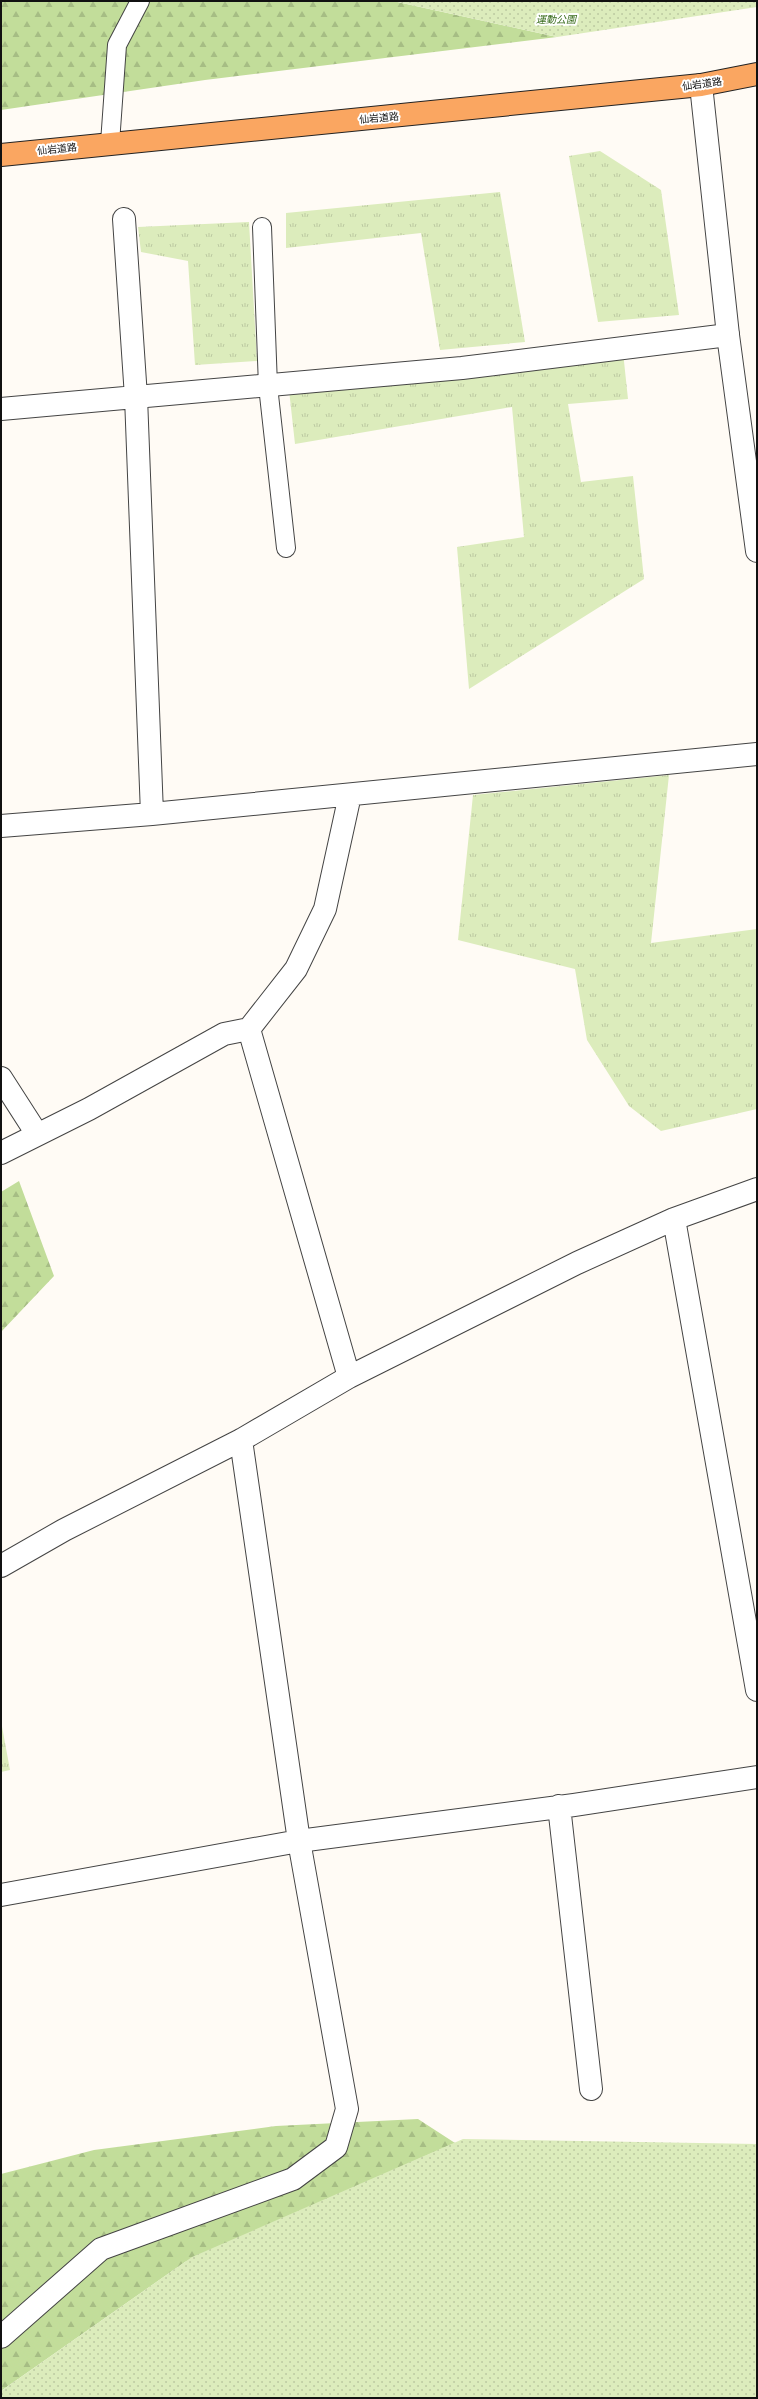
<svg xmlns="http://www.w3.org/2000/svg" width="758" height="2399" viewBox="0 0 758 2399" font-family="Lora,'Noto Sans JP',serif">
	<defs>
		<pattern id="grass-tufts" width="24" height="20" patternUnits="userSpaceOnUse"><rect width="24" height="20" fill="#dcecbc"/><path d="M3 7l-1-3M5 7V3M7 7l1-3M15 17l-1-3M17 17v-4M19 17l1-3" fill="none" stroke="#bcc9a1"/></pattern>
		<pattern id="forest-firs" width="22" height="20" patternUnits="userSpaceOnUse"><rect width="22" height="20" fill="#c2dd9a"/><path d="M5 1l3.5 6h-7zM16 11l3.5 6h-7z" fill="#a6bd84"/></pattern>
		<pattern id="park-dots" width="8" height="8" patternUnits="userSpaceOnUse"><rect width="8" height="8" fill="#dcecbc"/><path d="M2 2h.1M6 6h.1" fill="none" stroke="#bcc9a1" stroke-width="1.8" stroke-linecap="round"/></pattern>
	</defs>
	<rect width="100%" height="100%" fill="#fffbf5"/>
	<path fill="url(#grass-tufts)" d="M600 151 661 190 679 315 598 322 569 156Z
		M500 192 525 342 440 350 421 233 286 248V213Z
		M249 222 257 361 195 365 188 261 141 252 138 227Z
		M623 352 628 399 568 404 581 482 633 476 644 579 469 689 457 547 524 537 512 407 295 444 289 390Z
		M669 775 651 943 757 929V1109L661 1131 629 1106 587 1040 575 969 458 940 473 795Z
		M1 1721 10 1770 1 1772Z"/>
	<path fill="url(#forest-firs)" d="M1 1H393L557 37 205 80 1 110Z
		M19 1181 54 1276 1 1332V1192Z
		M418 2119 455 2143 185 2262 1 2391V2174L94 2150 276 2126Z"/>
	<path fill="url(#park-dots)" d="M393 1H757V7L557 37Z
		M463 2139 757 2144V2398H1V2391L192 2257Z"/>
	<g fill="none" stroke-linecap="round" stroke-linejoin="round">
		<defs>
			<path id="service" d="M110 143 117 45 140 1
				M262 227 268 386 286 548"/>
			<path id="minor" d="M124 219 136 397 152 814
				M1 409 462 368 728 335
				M1 826 152 814 757 754
				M249 1029 349 1377
				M1 1078 37 1134
				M1 1153 89 1109 224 1034 249 1029 296 969 325 909 350 795
				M674 1219 757 1690
				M1 1566 64 1530 241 1440 349 1377 577 1263 674 1219 757 1189
				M559 1806 591 2089
				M1 1895 299 1841 574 1805 757 1777
				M1 2337 101 2249 293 2179 336 2147 347 2109 299 1841 241 1440"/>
			<path id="tertiary" d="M701 85 728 335 757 551"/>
			<path id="trunk" d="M1 155 701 85 757 74"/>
		</defs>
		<use href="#service" stroke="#444" stroke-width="20"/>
		<use href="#minor" stroke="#444" stroke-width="24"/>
		<use href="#tertiary" stroke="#444" stroke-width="24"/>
		<use href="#trunk" stroke="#222" stroke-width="24"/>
		<use href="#service" stroke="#fff" stroke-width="18"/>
		<use href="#minor" stroke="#fff" stroke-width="22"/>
		<use href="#tertiary" stroke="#fff" stroke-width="22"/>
		<use href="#trunk" stroke="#faa661" stroke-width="22"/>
	</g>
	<g text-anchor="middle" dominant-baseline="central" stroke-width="4" stroke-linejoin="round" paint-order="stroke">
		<g font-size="10" font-style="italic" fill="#396c1d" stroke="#fff">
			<text x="556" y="19">運動公園</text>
		</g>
		<g font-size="10" fill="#111" stroke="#fff">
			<text transform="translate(702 84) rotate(-8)">仙岩道路</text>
			<text transform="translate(379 118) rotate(-5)">仙岩道路</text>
			<text transform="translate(57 149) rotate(-6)">仙岩道路</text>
		</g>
	</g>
	<rect width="758" height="2399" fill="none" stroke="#111111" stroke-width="4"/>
</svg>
